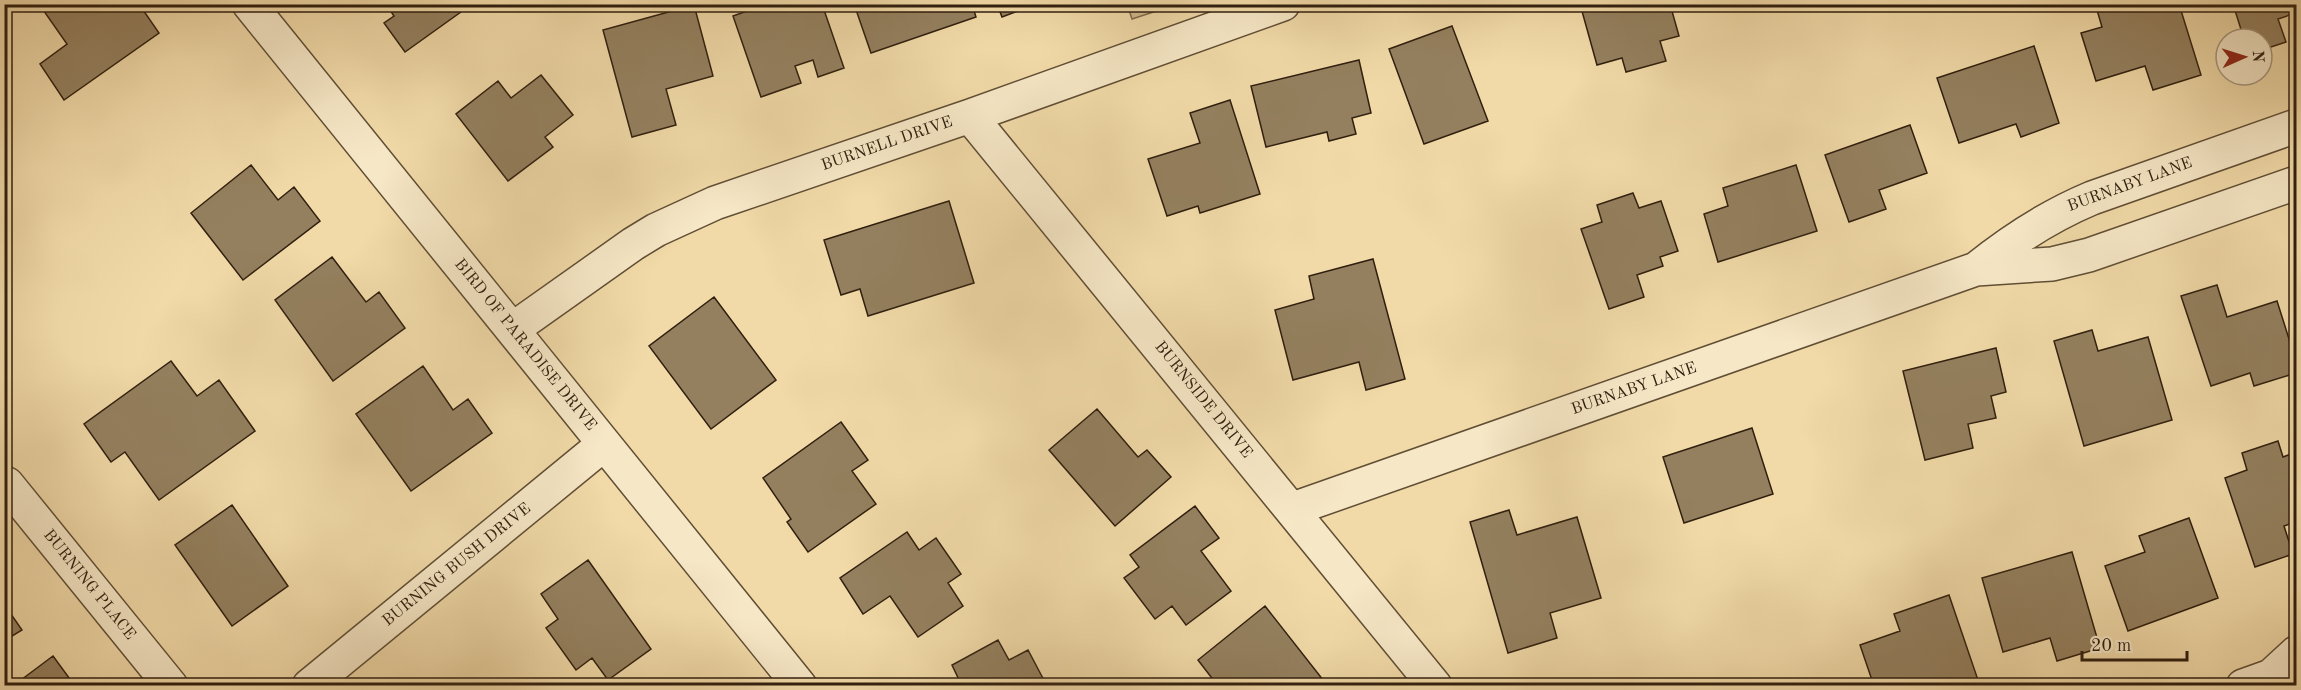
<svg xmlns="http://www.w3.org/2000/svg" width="2301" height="690" viewBox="0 0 2301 690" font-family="'Old Standard TT',serif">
	<rect width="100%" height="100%" fill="#f1daa8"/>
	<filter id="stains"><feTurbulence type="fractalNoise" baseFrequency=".00333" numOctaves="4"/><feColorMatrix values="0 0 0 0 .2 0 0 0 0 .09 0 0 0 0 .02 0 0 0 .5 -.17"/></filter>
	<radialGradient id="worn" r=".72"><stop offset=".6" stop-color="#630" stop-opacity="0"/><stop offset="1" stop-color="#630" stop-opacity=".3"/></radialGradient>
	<path fill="#d0ba8e" stroke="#806c4e" stroke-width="1.5" d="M1127 4H1175V5L1132 19Z"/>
	<path fill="#94805f" stroke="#301f0f" stroke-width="1.5" d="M39 4H120L123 9 129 4H139L159 33 64 100 40 64 67 44Z
		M386 4H472L405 52 384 23 394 16Z
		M767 4H822L844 68 818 77 813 60 795 66 801 83 761 97 733 16Z
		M854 4H972L976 17 871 53Z
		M997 4H1037L1002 17Z
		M1580 4H1670L1679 36 1660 41 1666 61 1626 72 1622 58 1597 65Z
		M1768 4H1788L1770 11Z
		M2113 4H2179L2201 75 2153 90 2145 66 2096 81 2081 33 2102 27 2097 10Z
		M2233 4H2296V13L2278 19 2286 42 2262 50V39H2244Z
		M694 5 713 76 666 89 676 125 632 137 603 30Z
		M1452 26 1488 121 1424 144 1389 49Z
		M2034 46 2059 123 2021 137 2016 124 1959 143 1937 78Z
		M1359 60 1371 113 1352 118 1356 134 1329 141 1327 132 1266 147 1251 86Z
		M541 75 573 115 545 137 553 147 508 181 456 114 498 81 511 98Z
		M1230 100 1260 194 1200 213 1198 206 1167 216 1148 159 1200 143 1190 113Z
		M1910 125 1927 173 1879 190 1886 209 1849 222 1825 155Z
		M251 165 278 200 294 187 320 221 243 280 191 213Z
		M1796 165 1817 231 1718 262 1704 214 1728 206 1723 188Z
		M1633 193 1639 208 1661 201 1678 251 1660 257 1663 266 1637 275 1644 297 1609 309 1581 229 1602 222 1597 205Z
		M949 201 974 283 868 316 860 289 841 295 824 240Z
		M332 257 366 302 379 292 405 328 333 381 275 300Z
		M1373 259 1405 379 1366 390 1359 362 1293 380 1275 310 1314 299 1309 276Z
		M2217 285 2227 317 2277 301 2296 361V373L2254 386 2250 373 2211 386 2181 296Z
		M714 297 776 380 711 429 649 346Z
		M2092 330 2098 351 2148 337 2172 420 2084 446 2054 341Z
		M1996 348 2006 392 1991 396 1996 418 1968 424 1973 448 1925 460 1903 371Z
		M171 361 197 396 219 380 255 431 159 500 125 452 111 462 84 424Z
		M423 366 453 410 468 399 492 433 411 491 356 414Z
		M1097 409 1138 457 1147 450 1171 477 1115 526 1049 450Z
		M841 422 868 460 852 471 876 504 808 552 787 522 791 519 763 478Z
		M1752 428 1773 494 1684 523 1663 457Z
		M2278 441 2283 457 2296 452V522L2284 526 2293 554 2255 567 2225 478 2247 470 2242 453Z
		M232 505 288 586 232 626 175 545Z
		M1195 506 1219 538 1201 551 1231 591 1186 625 1172 606 1155 619 1124 578 1139 567 1130 555Z
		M1509 510 1517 535 1577 517 1601 598 1550 613 1557 638 1508 653 1470 522Z
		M2189 518 2218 598 2128 631 2105 566 2145 552 2139 536Z
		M907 532 919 550 936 538 961 574 948 583 963 606 918 637 890 596 863 614 840 578Z
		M2072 552 2100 648 2057 661 2050 638 2003 652 1982 578Z
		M588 560 651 649 608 680 592 658 576 670 546 628 558 619 541 594Z
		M1949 595 1980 686H1874L1860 645 1900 631 1894 614Z
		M4 604 22 630 4 641Z
		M1265 606 1327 685 1326 686H1218L1198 660Z
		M998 640 1009 660 1028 650 1047 686H962L952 665Z
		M53 656 75 686H13Z"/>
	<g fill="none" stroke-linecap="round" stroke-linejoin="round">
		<defs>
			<path id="minor" d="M249 4 800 686
				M970 116 1435 686
				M2296 126 2092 198C2049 216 2012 240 1976 269L2052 264 2089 255 2296 183
				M513 329 633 244 656 230 715 203 970 116 1283 4
				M7 484 171 686
				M1293 509 1976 269
				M2296 653 2271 676 2296 677
				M309 686 604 444
				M2243 686 2271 676"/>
		</defs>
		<use href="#minor" stroke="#604e35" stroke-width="36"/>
		<use href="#minor" stroke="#f6e7c6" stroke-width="33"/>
	</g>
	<g text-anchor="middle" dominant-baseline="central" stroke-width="5" stroke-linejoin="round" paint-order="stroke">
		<g font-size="16" fill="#301f0f" stroke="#f6e7c6">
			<text transform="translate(887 144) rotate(-19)">BURNELL DRIVE</text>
			<text transform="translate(2130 185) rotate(-20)">BURNABY LANE</text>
			<text transform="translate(525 345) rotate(51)">BIRD OF PARADISE DRIVE</text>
			<text transform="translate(1634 389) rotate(-19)">BURNABY LANE</text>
			<text transform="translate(1203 400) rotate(51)">BURNSIDE DRIVE</text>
			<text transform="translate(457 565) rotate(-39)">BURNING BUSH DRIVE</text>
			<text transform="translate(89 585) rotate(51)">BURNING PLACE</text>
		</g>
	</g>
	<rect width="2301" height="690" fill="none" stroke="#f1daa8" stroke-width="24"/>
	<rect x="6" y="6" width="2289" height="678" fill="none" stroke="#301f0f" stroke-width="3"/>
	<rect x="12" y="12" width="2277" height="666" fill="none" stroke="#301f0f" stroke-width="1.5"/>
	<g transform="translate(2244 57) rotate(87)"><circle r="28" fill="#f6e7c6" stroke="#a7977d" stroke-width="1.5"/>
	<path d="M0-4.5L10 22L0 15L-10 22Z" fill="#8f2418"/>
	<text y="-9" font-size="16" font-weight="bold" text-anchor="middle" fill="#301f0f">N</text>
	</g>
	<path d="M2082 651v9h105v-9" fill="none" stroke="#301f0f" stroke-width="3"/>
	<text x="2091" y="651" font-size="18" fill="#301f0f" stroke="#f6e7c6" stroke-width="4.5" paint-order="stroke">20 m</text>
	<rect width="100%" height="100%" filter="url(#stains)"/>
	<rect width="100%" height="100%" fill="url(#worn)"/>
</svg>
